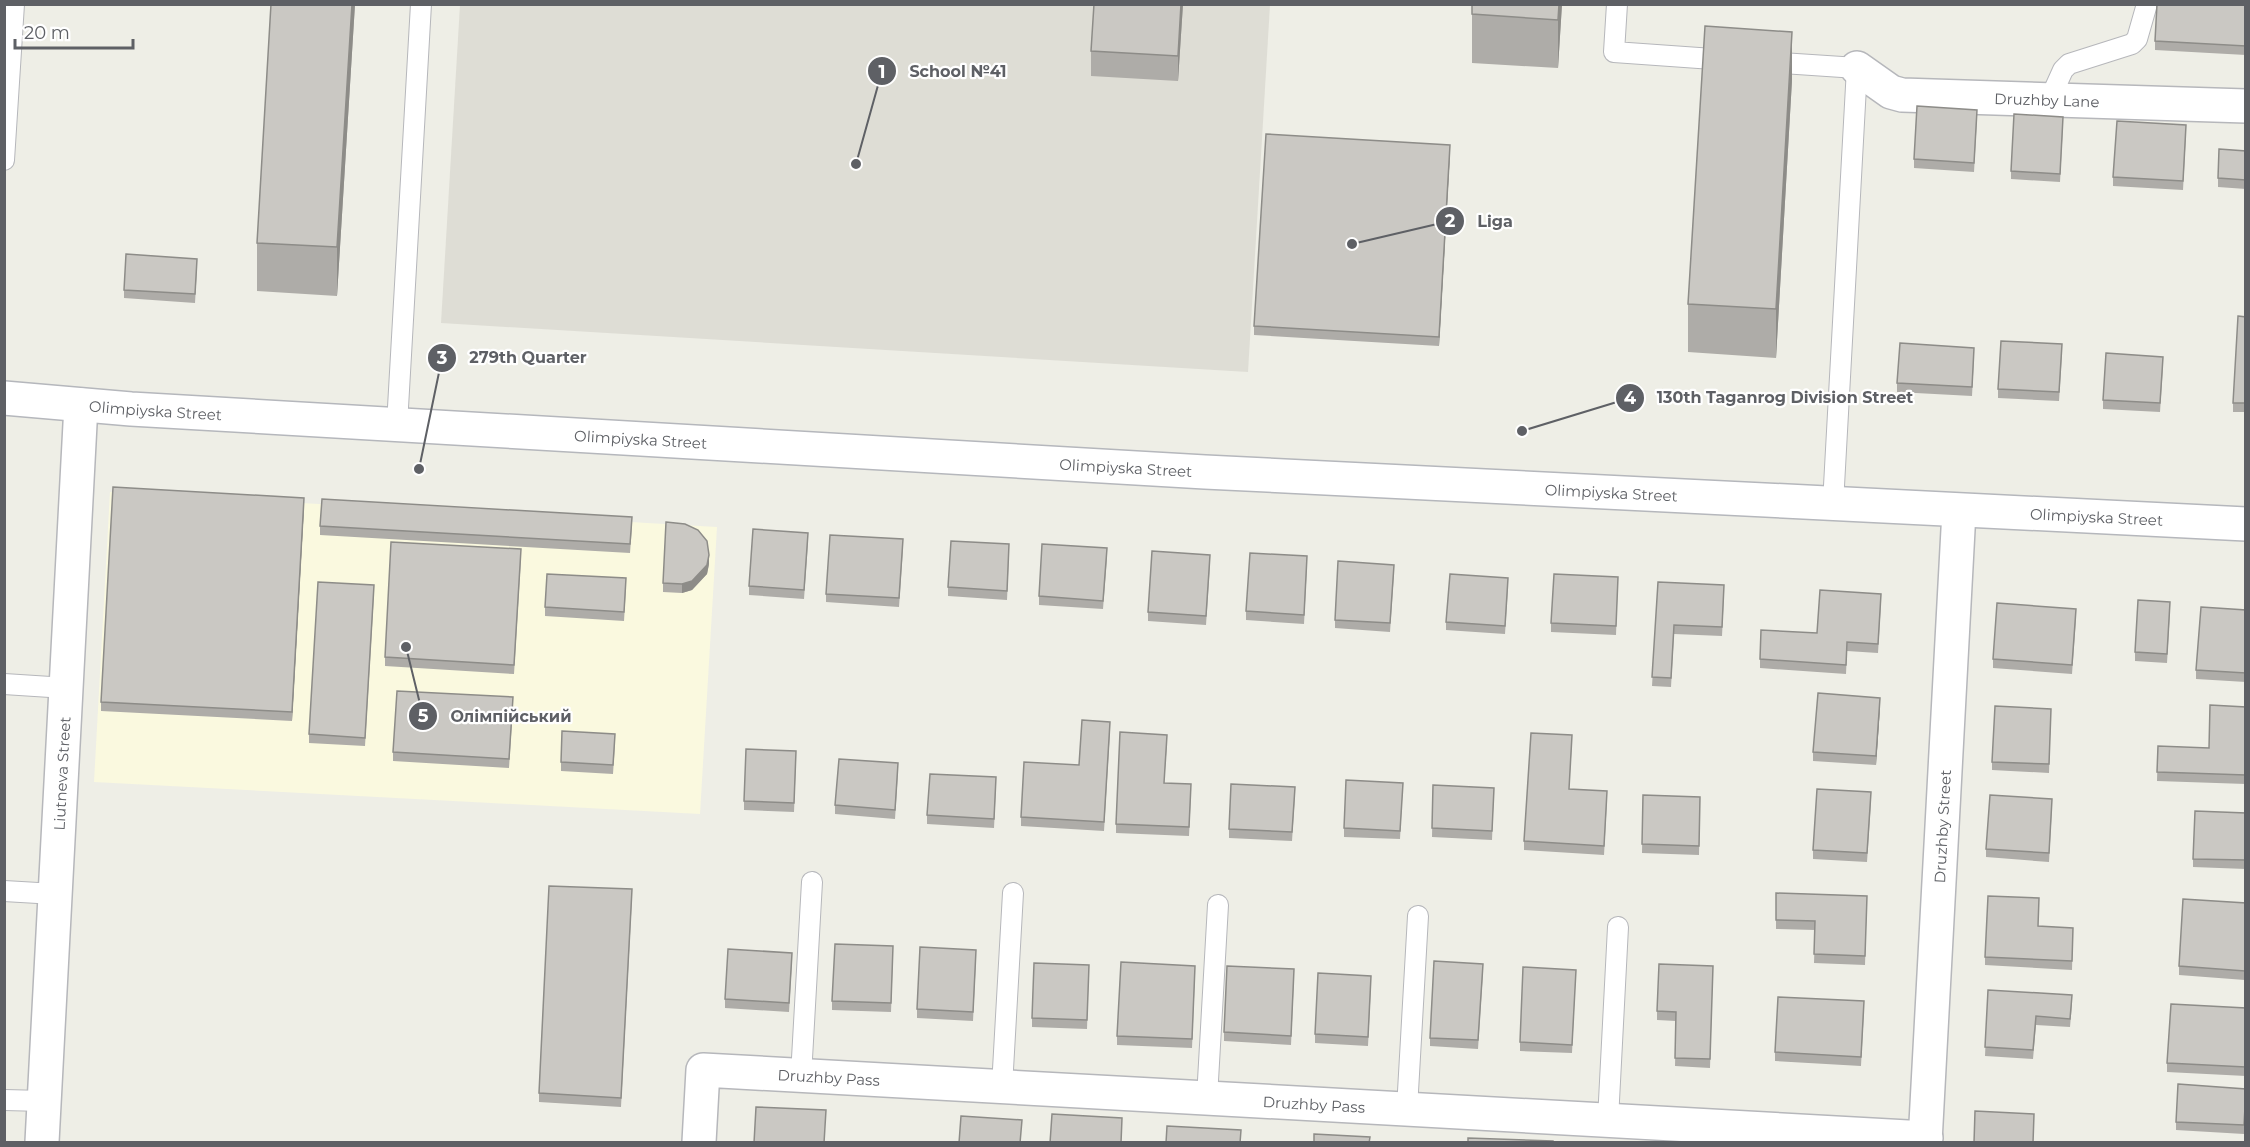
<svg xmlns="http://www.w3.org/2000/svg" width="2250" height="1147" viewBox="0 0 2250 1147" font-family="Montserrat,sans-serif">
	<rect width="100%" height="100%" fill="#eeeee6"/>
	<path fill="#faf9df" d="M110 492 717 527 700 814 94 782Z"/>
	<path fill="#deddd5" d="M460 5H1270L1248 372 441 323Z"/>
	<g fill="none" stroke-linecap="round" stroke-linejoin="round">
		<defs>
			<path id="lane" d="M1617 4 1614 52 1727 60
				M1768 62 1857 68 1833 504
				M2049 101 2063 70 2069 64 2132 44 2137 39 2147 4
				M4 160 14 4
				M397 425 421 4
				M4 684 66 688
				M4 891 55 894
				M801 1076 812 882
				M1002 1087 1013 893
				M1207 1098 1218 905
				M4 1100 44 1101
				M1407 1109 1418 916
				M1608 1120 1618 927"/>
			<g id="street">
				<path id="s1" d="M1857 68 1891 92 1902 95 2246 106"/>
				<path id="s2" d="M42 1142 81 405"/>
				<path id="s3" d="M699 1142 703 1070 1926 1138"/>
				<path id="s4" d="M1925 1142 1959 511"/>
			</g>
			<g id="secondary">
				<path id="s5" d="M4 398 131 409 1205 472 2246 524"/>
			</g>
		</defs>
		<use href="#lane" stroke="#b6b7bb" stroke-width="22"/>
		<use href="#street" stroke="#b6b7bb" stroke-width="36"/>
		<use href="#secondary" stroke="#b5b7bc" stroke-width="36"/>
		<use href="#lane" stroke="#fff" stroke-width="20"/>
		<use href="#street" stroke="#fff" stroke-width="33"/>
		<use href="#secondary" stroke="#fff" stroke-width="33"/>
	</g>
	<path fill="#aeaca8" d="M355 4 337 296 257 291V243Z
		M1183 4 1178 81 1091 76V51Z
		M1472 4H1562L1558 68 1472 63Z
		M2246 4V55L2155 50V41Z
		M1792 80 1776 358 1688 352V304Z
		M1977 118 1974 172 1914 168V159Z
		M2063 125 2060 182 2011 179V171Z
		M2186 134 2183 190 2113 186V177Z
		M2246 151V189L2218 187V178Z
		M1450 153 1439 346 1254 335V326Z
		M197 268 195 303 124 298V290Z
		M2246 317V412H2233V403Z
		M2062 353 2059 401 1998 398V389Z
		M1974 357 1972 396 1897 392V383Z
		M2163 366 2160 412 2103 409V400Z
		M304 507 292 721 101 711V702Z
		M320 526H632L630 553 320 535Z
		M808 542 804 599 749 595V586Z
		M903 548 899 607 826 602V594Z
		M1009 553 1007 600 948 596V587Z
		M1107 557 1103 609 1039 605V596Z
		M521 558 514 674 385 666V657Z
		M709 564 707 574 692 590 682 593 663 592V583Z
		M1210 564 1206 625 1148 621V612Z
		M1307 565 1304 624 1246 620V611Z
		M1394 573 1390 632 1335 628V620Z
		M1618 577 1616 635 1551 632V623Z
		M1658 582 1724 594 1722 636 1674 634 1671 687 1652 686Z
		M626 587 624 621 545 616V607Z
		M1508 587 1505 634 1446 630V622Z
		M374 594 365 746 309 743V734Z
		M1881 603 1878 653 1847 651 1846 674 1760 668V659Z
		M2246 610V682L2196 679V670Z
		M2170 611 2167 663 2135 661V652Z
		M2076 618 2072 674 1993 668V659Z
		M513 706 509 768 393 761V752Z
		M1880 707 1876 765 1813 761V752Z
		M2246 707V784L2157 781 2158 746 2209 748Z
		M2051 709 2049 773 1992 770V762Z
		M1110 731 1104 831 1021 826V817L1079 765Z
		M615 743 613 774 561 771V762Z
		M1572 743 1569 789 1607 800 1604 855 1524 850V841Z
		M1167 744 1164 783 1191 793 1189 836 1116 833V824Z
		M796 760 794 812 744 810V801Z
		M898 772 895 819 835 814V805Z
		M1403 783 1400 839 1344 837V828Z
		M1433 785 1494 788 1492 840 1432 837Z
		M996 786 994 828 927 824V815Z
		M1295 795 1292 841 1229 838V829Z
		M1643 795 1700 797 1699 855 1642 853Z
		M1871 801 1867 862 1813 859V850Z
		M2052 807 2049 862 1986 857V849Z
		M2246 813V869L2193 867V859Z
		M1776 893 1867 896 1865 965 1814 963 1815 930 1776 929Z
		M632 898 621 1107 539 1102V1093Z
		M2246 903 2245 980 2179 975V966Z
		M2038 926 2073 928 2072 970 1985 965V957Z
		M893 955 891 1012 832 1010V1001Z
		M976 959 973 1021 917 1018V1009Z
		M792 961 789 1012 725 1008V999Z
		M1089 965 1087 1029 1032 1027V1018Z
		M1713 966 1710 1068 1675 1066 1676 1021 1657 1020V1011Z
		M1576 970 1572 1053 1520 1051V1042Z
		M1483 972 1478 1049 1430 1046V1038Z
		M1195 975 1192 1048 1117 1045V1036Z
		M1294 978 1291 1045 1224 1041V1032Z
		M1371 985 1368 1046 1315 1043V1034Z
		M1988 990 2072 1004 2070 1027 2036 1025 2033 1059 1985 1056Z
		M2246 1008V1076L2167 1072V1063Z
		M1864 1010 1861 1066 1775 1061V1052Z
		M2246 1089 2244 1134 2176 1130V1122Z"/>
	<path fill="#8d8c88" d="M352 4H355L337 296V247Z
		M1181 4H1183L1178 81V56Z
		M1559 4H1562L1558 68V20Z
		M1792 32V80L1776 358V309Z
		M1450 145V153L1439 346V337Z
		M304 498V507L292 721V712Z
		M709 555V564L707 574 692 590 682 593V584Z
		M1880 698V707L1876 765V756Z"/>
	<path fill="#cac8c3" stroke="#8d8c88" stroke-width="1.5" d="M271 4H352L337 247 257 243Z
		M1094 4H1181L1178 56 1091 51Z
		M1472 4H1559L1558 20 1472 14Z
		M2157 4H2246V46L2155 41Z
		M1705 26 1792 32 1776 309 1688 304Z
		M1917 106 1977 110 1974 163 1914 159Z
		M2014 114 2063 117 2060 174 2011 171Z
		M2117 121 2186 125 2183 181 2113 177Z
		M1266 134 1450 145 1439 337 1254 326Z
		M2219 149 2246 151V180L2218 178Z
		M126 254 197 259 195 294 124 290Z
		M2238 316 2246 317V403H2233Z
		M2001 341 2062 344 2059 392 1998 389Z
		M1900 343 1974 348 1972 387 1897 383Z
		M2106 353 2163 357 2160 403 2103 400Z
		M113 487 304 498 292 712 101 702Z
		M322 499 632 517 630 544 320 526Z
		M666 522 685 524 698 530 707 541 709 555 707 565 692 581 682 584 663 583Z
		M753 529 808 533 804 590 749 586Z
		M830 535 903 539 899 598 826 594Z
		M951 541 1009 544 1007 591 948 587Z
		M391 542 521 549 514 665 385 657Z
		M1042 544 1107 548 1103 601 1039 596Z
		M1152 551 1210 555 1206 616 1148 612Z
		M1250 553 1307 556 1304 615 1246 611Z
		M1338 561 1394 565 1390 623 1335 620Z
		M547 574 626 578 624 612 545 607Z
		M1450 574 1508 578 1505 626 1446 622Z
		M1554 574 1618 577 1616 626 1551 623Z
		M318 582 374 585 365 738 309 734Z
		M1658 582 1724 585 1722 627 1674 625 1671 678 1652 677Z
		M1820 590 1881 594 1878 644 1847 642 1846 665 1760 659 1761 630 1817 633Z
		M2138 600 2170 602 2167 654 2135 652Z
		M1997 603 2076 609 2072 665 1993 659Z
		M2201 607 2246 610V673L2196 670Z
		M397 691 513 697 509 759 393 752Z
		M1818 693 1880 698 1876 756 1813 752Z
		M2210 705 2246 707V775L2157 772 2158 746 2209 748Z
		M1995 706 2051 709 2049 764 1992 762Z
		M1082 720 1110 722 1104 822 1021 817 1024 762 1079 765Z
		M562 731 615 734 613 765 561 762Z
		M1120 732 1167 735 1164 783 1191 784 1189 827 1116 824Z
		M1531 733 1572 735 1569 789 1607 791 1604 846 1524 841Z
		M746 749 796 751 794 803 744 801Z
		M839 759 898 763 895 810 835 805Z
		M930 774 996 777 994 819 927 815Z
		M1346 780 1403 783 1400 831 1344 828Z
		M1231 784 1295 787 1292 832 1229 829Z
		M1433 785 1494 788 1492 831 1432 828Z
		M1817 789 1871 792 1867 853 1813 850Z
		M1643 795 1700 797 1699 846 1642 844Z
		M1990 795 2052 799 2049 853 1986 849Z
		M2195 811 2246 813V860L2193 859Z
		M549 886 632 889 621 1098 539 1093Z
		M1776 893 1867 896 1865 956 1814 954 1815 921 1776 920Z
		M1988 896 2039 898 2038 926 2073 928 2072 961 1985 957Z
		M2183 899 2246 903 2245 971 2179 966Z
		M835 944 893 946 891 1003 832 1001Z
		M920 947 976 950 973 1012 917 1009Z
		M728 949 792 953 789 1003 725 999Z
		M1434 961 1483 964 1478 1040 1430 1038Z
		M1121 962 1195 966 1192 1039 1117 1036Z
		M1034 963 1089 965 1087 1020 1032 1018Z
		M1659 964 1713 966 1710 1059 1675 1058 1676 1012 1657 1011Z
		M1227 966 1294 969 1291 1036 1224 1032Z
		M1523 967 1576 970 1572 1045 1520 1042Z
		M1318 973 1371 976 1368 1037 1315 1034Z
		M1988 990 2072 995 2070 1019 2036 1016 2033 1050 1985 1047Z
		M1778 997 1864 1001 1861 1057 1775 1052Z
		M2171 1004 2246 1008V1067L2167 1063Z
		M2178 1084 2246 1089 2244 1125 2176 1122Z
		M756 1107 826 1110 824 1143H754Z
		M1975 1111 2034 1114 2033 1143H1974Z
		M1052 1114 1122 1118 1121 1143H1050Z
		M961 1116 1022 1120 1020 1143H959Z
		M1167 1126 1241 1130 1240 1143H1166Z
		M1314 1134 1370 1137 1369 1143H1314Z
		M1468 1138 1553 1141V1143H1468Z"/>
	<g text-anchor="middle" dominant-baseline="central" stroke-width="4.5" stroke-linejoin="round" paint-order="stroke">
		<g font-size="15" fill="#5e6065" stroke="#fff">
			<text stroke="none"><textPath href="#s1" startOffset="198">Druzhby Lane</textPath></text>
			<text stroke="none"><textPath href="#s5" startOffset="152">Olimpiyska Street</textPath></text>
			<text stroke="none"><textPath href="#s5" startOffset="638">Olimpiyska Street</textPath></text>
			<text stroke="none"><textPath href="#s5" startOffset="1124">Olimpiyska Street</textPath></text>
			<text stroke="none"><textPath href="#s5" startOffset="1610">Olimpiyska Street</textPath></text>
			<text stroke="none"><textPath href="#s5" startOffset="2096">Olimpiyska Street</textPath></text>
			<text stroke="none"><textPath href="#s2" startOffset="369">Liutneva Street</textPath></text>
			<text stroke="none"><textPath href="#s4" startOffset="316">Druzhby Street</textPath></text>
			<text stroke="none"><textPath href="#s3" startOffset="198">Druzhby Pass</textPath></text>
			<text stroke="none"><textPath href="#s3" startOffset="684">Druzhby Pass</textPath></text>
		</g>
	</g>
	<path fill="none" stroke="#5e6065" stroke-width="2" d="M856 164L882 71M1352 244L1450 221M419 469L442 358M1522 431L1630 398M406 647L423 716"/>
	<g fill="#5e6065" stroke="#fff" stroke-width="2">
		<circle cx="856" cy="164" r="6"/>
		<circle cx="1352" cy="244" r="6"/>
		<circle cx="419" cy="469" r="6"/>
		<circle cx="1522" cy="431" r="6"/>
		<circle cx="406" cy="647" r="6"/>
		<circle cx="882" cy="71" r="15"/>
		<circle cx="1450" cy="221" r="15"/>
		<circle cx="442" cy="358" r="15"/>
		<circle cx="1630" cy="398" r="15"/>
		<circle cx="423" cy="716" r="15"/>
	</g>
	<g font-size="18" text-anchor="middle" font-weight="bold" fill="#fff">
		<text x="882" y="78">1</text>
		<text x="1450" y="227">2</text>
		<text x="442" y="364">3</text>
		<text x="1630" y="404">4</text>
		<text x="423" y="722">5</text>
	</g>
	<g font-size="16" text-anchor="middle" font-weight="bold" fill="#5e6065" stroke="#fff" stroke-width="4.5" stroke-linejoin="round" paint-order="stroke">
		<text x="958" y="77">School №41</text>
		<text x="1495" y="227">Liga</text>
		<text x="528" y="363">279th Quarter</text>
		<text x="1785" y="403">130th Taganrog Division Street</text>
		<text x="511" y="722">Олімпійський</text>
	</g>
	<rect width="2250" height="1147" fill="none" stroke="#5e6065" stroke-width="12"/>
	<path d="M15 39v9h118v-9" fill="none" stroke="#5e6065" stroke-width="3"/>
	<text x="24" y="39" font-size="18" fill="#5e6065" stroke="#ffffff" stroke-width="4.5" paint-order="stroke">20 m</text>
</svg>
